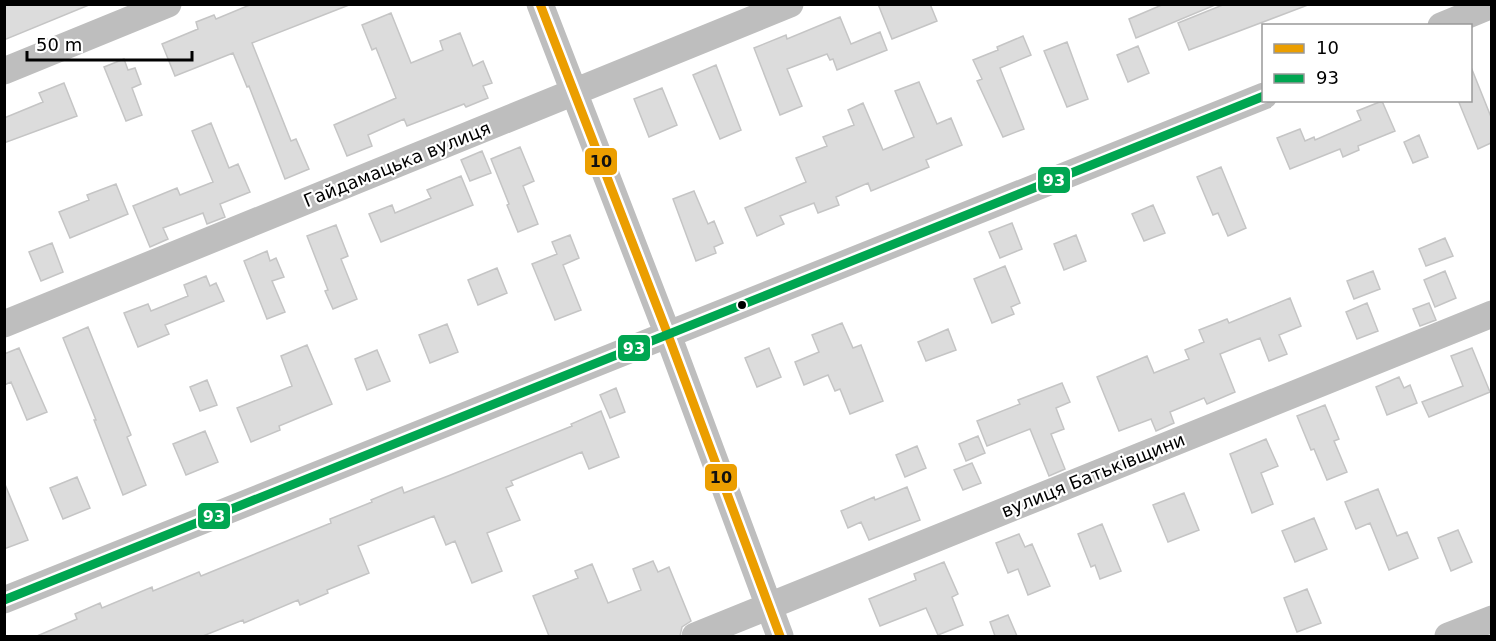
<svg xmlns="http://www.w3.org/2000/svg" width="1496" height="641" viewBox="0 0 1496 641" font-family="'DejaVu Sans',sans-serif">
	<rect width="100%" height="100%" fill="#fff"/>
	<path fill="#dcdcdc" stroke="#c5c5c5" stroke-width="1.5" d="M4 4H89V5L4 40Z
		M252 4 349 5 252 43 291 141 296 139 309 169 285 179 249 86 247 87 233 53 175 76 162 44 198 29 196 22 214 15 216 19Z
		M878 4H930L937 21 892 39Z
		M1164 4H1215V5L1136 38 1129 19Z
		M1225 4H1307L1308 5 1189 50 1178 23Z
		M391 13 411 63 443 50 440 41 460 33 473 66 483 61 492 83 483 86 488 98 466 107 464 104 407 126 404 119 368 135 372 146 347 156 334 125 396 98 376 48 372 50 362 25Z
		M840 17 851 44 880 32 887 50 837 70 833 59 830 60 827 54 787 69 802 106 780 115 754 48 786 35 787 39Z
		M1023 36 1031 55 1000 68 1024 129 1003 137 977 81 982 79 973 60 998 50 997 47Z
		M1067 42 1088 99 1067 107 1044 51Z
		M1138 46 1149 73 1128 82 1117 55Z
		M124 59 128 70 135 68 141 84 132 88 142 115 126 121 104 67Z
		M716 65 741 130 720 139 693 75Z
		M1471 67 1491 117V143L1478 149 1458 100H1470Z
		M919 82 937 124 951 118 962 145 926 160 929 167 871 191 868 183 836 197 839 205 818 213 814 203 780 216 784 224 757 236 745 208 806 182 796 158 827 146 823 137 854 125 848 110 863 103 883 150 914 137 895 91Z
		M64 83 77 116 4 143V118L43 102 39 93Z
		M662 88 677 125 649 137 634 99Z
		M1382 101 1395 131 1358 146 1359 150 1343 157 1340 149 1290 169 1277 138 1300 129 1305 141 1314 137 1315 140 1361 120 1357 111Z
		M211 123 229 168 238 164 250 192 220 204 225 217 207 224 203 213 163 228 168 239 150 247 133 206 177 188 180 195 213 182 192 131Z
		M1419 135 1428 157 1413 163 1404 142Z
		M520 147 534 181 523 186 538 224 518 232 507 205 509 204 491 159Z
		M482 151 491 173 470 181 461 160Z
		M1221 167 1246 228 1228 236 1218 213 1213 215 1197 177Z
		M461 176 473 205 381 242 369 214 392 205 395 213 431 198 427 190Z
		M116 184 128 214 70 238 59 212 89 200 87 195Z
		M694 191 708 224 714 221 723 243 714 247 716 253 696 261 673 199Z
		M1153 205 1165 233 1144 241 1132 214Z
		M1012 223 1022 249 1000 258 989 232Z
		M336 225 348 256 341 259 357 299 333 309 325 291 328 290 307 236Z
		M570 235 579 258 563 265 581 310 555 320 532 264 557 254 552 242Z
		M1076 235 1086 261 1064 270 1054 244Z
		M1445 238 1453 256 1426 266 1419 249Z
		M52 243 63 272 41 281 29 252Z
		M267 251 270 261 276 258 284 277 272 281 285 312 267 319 244 261Z
		M1005 266 1020 303 1011 307 1014 314 992 323 974 279Z
		M497 268 507 293 478 305 468 280Z
		M1373 271 1380 289 1354 299 1347 281Z
		M1445 271 1456 298 1435 307 1424 280Z
		M206 276 210 286 216 283 224 301 165 325 169 334 138 347 124 313 148 304 151 311 188 296 184 285Z
		M1290 298 1301 326 1279 335 1287 354 1269 361 1260 338 1220 354 1235 392 1207 404 1204 398 1170 412 1174 423 1156 431 1151 419 1119 431 1097 377 1147 356 1154 373 1189 359 1185 350 1204 342 1199 330 1227 319 1229 323Z
		M1367 303 1378 331 1357 339 1346 312Z
		M1429 303 1436 320 1420 326 1413 309Z
		M842 323 853 348 861 345 883 401 850 414 840 389 835 391 828 375 804 385 795 362 819 352 812 335Z
		M447 324 458 352 430 363 419 335Z
		M88 327 131 435 127 437 146 485 123 495 94 420H96L63 338Z
		M948 329 956 350 926 361 918 342Z
		M307 345 332 404 279 426 280 430 251 442 237 408 292 386 281 356Z
		M19 348 47 412 27 420 11 382 4 385V354Z
		M769 348 781 377 757 387 745 358Z
		M1472 348 1490 392 1429 417 1422 402 1463 386 1451 356Z
		M377 350 390 381 367 390 355 359Z
		M1399 377 1404 388 1410 385 1417 403 1387 415 1376 387Z
		M207 380 217 405 200 411 190 387Z
		M1062 383 1070 402 1056 408 1064 429 1051 434 1065 469 1049 476 1030 429 987 446 977 421 1020 404 1018 400Z
		M616 388 625 412 610 418 600 395Z
		M1325 405 1339 439 1334 441 1347 472 1327 480 1314 449 1311 450 1297 416Z
		M601 411 619 457 589 469 582 452 511 481 513 485 506 488 520 520 487 533 502 571 472 583 455 541 446 545 434 516 358 546 369 573 327 590 328 593 300 605 298 600 244 623 243 620 203 636H37L77 619 75 614 100 603 102 608 152 587 153 591 199 572 201 576 331 523 330 519 372 502 371 500 402 487 404 493 448 476 572 426 571 424Z
		M205 431 218 462 186 475 173 444Z
		M978 436 985 453 966 461 959 444Z
		M1266 439 1278 466 1261 473 1273 504 1252 513 1230 454Z
		M917 446 926 468 905 477 896 455Z
		M972 463 981 483 963 490 954 470Z
		M77 477 90 508 63 519 50 488Z
		M4 482 28 540 4 549Z
		M907 487 920 520 869 540 861 522 848 528 841 511 874 497 875 500Z
		M1378 489 1397 536 1407 532 1418 558 1389 570 1370 523 1356 529 1345 502Z
		M1184 493 1199 530 1168 542 1153 505Z
		M1314 518 1327 549 1295 562 1282 531Z
		M1102 524 1121 571 1100 579 1095 565 1091 567 1078 534Z
		M1458 530 1472 562 1451 571 1438 538Z
		M1019 534 1025 547 1032 544 1050 586 1028 595 1018 569 1008 573 996 543Z
		M653 561 658 572 669 567 691 621 682 627 680 636H549L533 596 578 578 575 571 592 564 608 603 641 590 633 569Z
		M944 562 958 594 952 597 963 625 938 635 926 608 880 626 869 599 916 580 914 574Z
		M1307 589 1321 623 1297 632 1284 598Z
		M1008 615 1017 636H995L990 622Z"/>
	<g fill="none" stroke-linecap="round" stroke-linejoin="round">
		<path stroke="#bebebe" stroke-width="27" d="M540 4 668 335 780 636
			M1441 26 1492 5
			M4 71 168 4
			M4 324 790 4
			M4 600 1264 96
			M695 636 1492 314
			M1448 636 1492 619"/>
		<defs>
			<path id="bus-1" d="M540 4 668 335 780 636"/>
			<path id="bus-2" d="M4 600 1264 96"/>
		</defs>
		<use href="#bus-1" stroke="#fff" stroke-width="14"/>
		<use href="#bus-2" stroke="#fff" stroke-width="14"/>
		<use href="#bus-1" stroke="#eb9e00" stroke-width="9"/>
		<use href="#bus-2" stroke="#00a651" stroke-width="9"/>
	</g>
	<circle fill="#000" stroke="#fff" stroke-width="2" cx="742" cy="305" r="5"/>
	<g text-anchor="middle" dominant-baseline="central" stroke-width="4.5" stroke-linejoin="round" paint-order="stroke">
		<g font-size="18" fill="#000" stroke="#fff">
			<text transform="translate(397 164) rotate(-22)">Гайдамацька вулиця</text>
			<text transform="translate(1093 475) rotate(-22)">вулиця Батьківщини</text>
		</g>
	</g>
	<g stroke="#fff" stroke-width="2">
		<rect x="584" y="147" width="34" height="29" rx="6" fill="#eb9e00"/>
		<rect x="1037" y="166" width="34" height="28" rx="6" fill="#00a651"/>
		<rect x="617" y="334" width="34" height="28" rx="6" fill="#00a651"/>
		<rect x="704" y="463" width="34" height="29" rx="6" fill="#eb9e00"/>
		<rect x="197" y="502" width="34" height="28" rx="6" fill="#00a651"/>
	</g>
	<g font-size="16" text-anchor="middle" font-weight="bold" fill="#fff">
		<text x="1054" y="186">93</text>
		<text x="634" y="354">93</text>
		<text x="214" y="522">93</text>
	</g>
	<g font-size="16" text-anchor="middle" font-weight="bold" fill="#111">
		<text x="601" y="167">10</text>
		<text x="721" y="483">10</text>
	</g>
	<rect width="1496" height="641" fill="none" stroke="#000000" stroke-width="12"/>
	<rect x="1262" y="24" width="210" height="78" fill="#ffffff" stroke="#999999" stroke-width="1.5"/>
	<rect x="1274" y="44" width="30" height="9" fill="#eb9e00" stroke="#999999" stroke-width="1.5"/>
	<text x="1316" y="54" font-size="18" fill="#000000">10</text>
	<rect x="1274" y="74" width="30" height="9" fill="#00a651" stroke="#999999" stroke-width="1.5"/>
	<text x="1316" y="84" font-size="18" fill="#000000">93</text>
	<path d="M27 51v9h165v-9" fill="none" stroke="#000000" stroke-width="3"/>
	<text x="36" y="51" font-size="18" fill="#000000" stroke="#ffffff" stroke-width="4.5" paint-order="stroke">50 m</text>
</svg>
